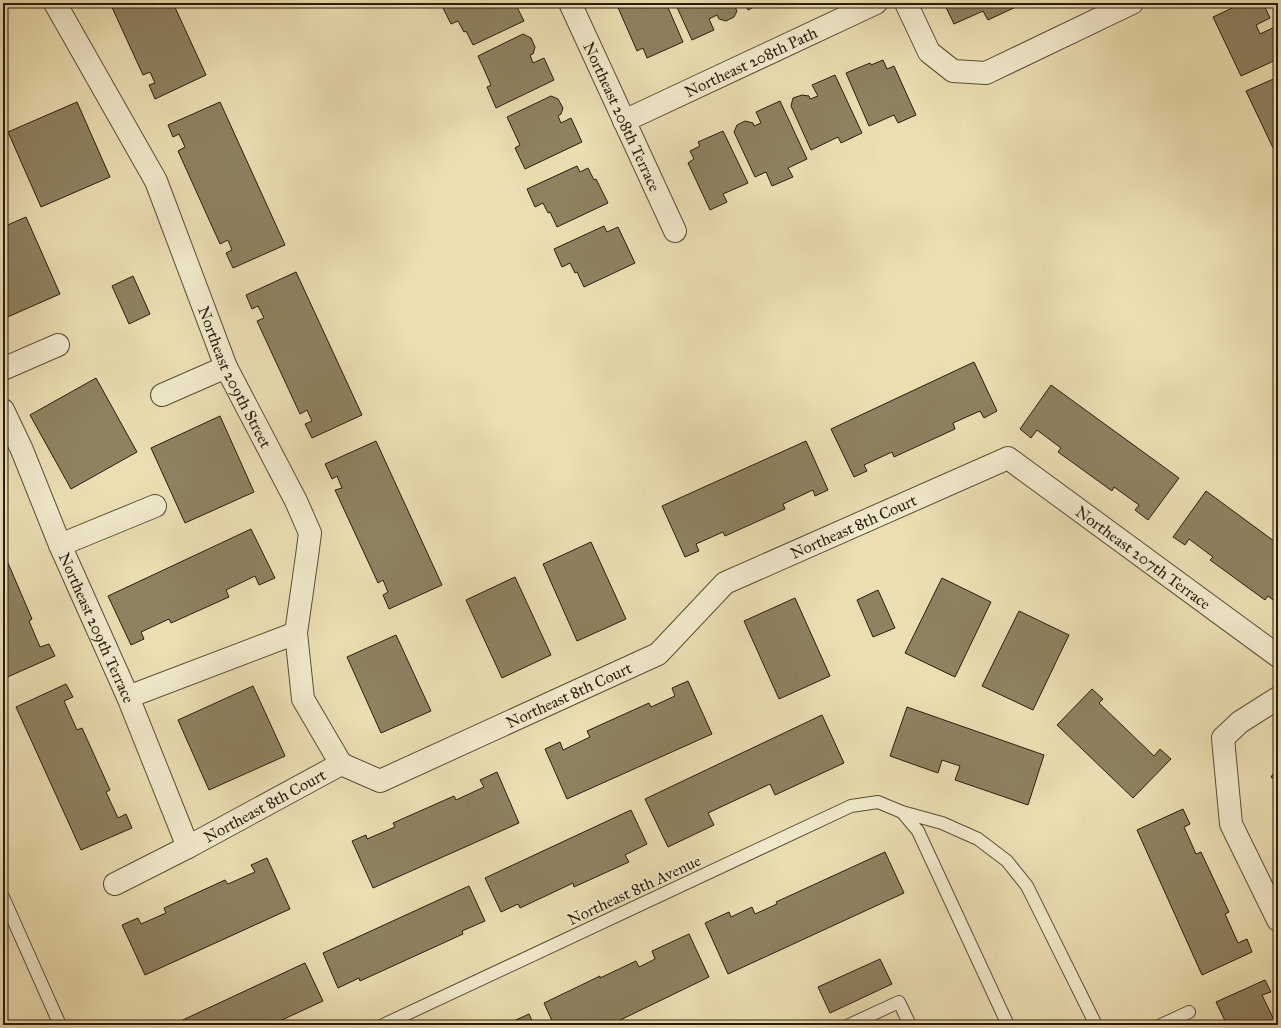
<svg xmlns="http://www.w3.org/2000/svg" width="1281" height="1028" viewBox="0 0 1281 1028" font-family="'IM FELL Great Primer',serif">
	<rect width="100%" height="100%" fill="#ebdfb2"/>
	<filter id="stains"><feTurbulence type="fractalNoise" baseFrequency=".005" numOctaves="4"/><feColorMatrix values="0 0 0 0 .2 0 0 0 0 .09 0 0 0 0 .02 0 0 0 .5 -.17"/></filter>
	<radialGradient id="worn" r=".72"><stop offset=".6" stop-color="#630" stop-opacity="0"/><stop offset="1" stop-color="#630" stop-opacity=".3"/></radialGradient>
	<path fill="#8e8261" stroke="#2a1d0a" d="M110 3H173L206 75 155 99 149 85 155 83 150 72 143 75Z
		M453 3H515L524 21 473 45 466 31 464 32 458 21 451 24 443 8Z
		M616 3H666L683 42 647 58 643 48 637 51Z
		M675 3H733L737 11 734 17 726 21 719 19 717 15 709 19 714 30 692 40Z
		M745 3H762L748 10Z
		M944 3H1019L1020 5 988 20 983 11 954 24Z
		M1243 3H1263L1270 18 1256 25 1260 34 1275 27 1278 33V59L1241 76 1213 17Z
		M523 34 531 38 535 47 533 54 530 55 533 63 544 58 554 80 496 108 487 87 491 85 478 56Z
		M883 60 887 69 894 66 916 115 898 123 894 115 869 126 846 73 870 63 871 65Z
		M835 75 862 133 841 143 838 137 811 150 791 106 793 98 802 95 809 96 810 99 818 96 812 85Z
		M1278 77V151L1275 152 1246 91Z
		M551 96 558 99 563 108 561 114 558 116 561 123 571 118 582 142 525 169 515 148 520 145 507 117Z
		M780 101 807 159 788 168 793 177 772 186 766 172 755 177 734 132 737 125 745 121 753 123 754 126 761 123 756 112Z
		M77 102 110 177 41 207 8 132Z
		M220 102 285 245 233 268 226 253 232 250 228 240 220 244 178 151 185 147 179 134 173 137 168 125Z
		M723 131 748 183 723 194 727 202 710 210 688 163 694 159 690 151 700 146 698 142Z
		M577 166 580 172 588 168 594 180 596 179 608 203 557 227 550 212 548 213 543 203 535 207 527 189Z
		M26 217 60 294 3 319V227Z
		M604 226 607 232 618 227 635 263 584 287 577 272 575 273 570 263 562 267 554 249Z
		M296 272 362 415 312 438 305 424 312 421 307 410 300 414 257 321 264 318 258 306 252 309 246 295Z
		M133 276 150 314 129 324 112 286Z
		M974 362 997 411 984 418 980 411 953 423 955 429 894 457 892 452 864 465 867 471 854 477 831 429Z
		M96 378 137 452 71 489 30 415Z
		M1051 385 1179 478 1148 520 1135 510 1139 505 1114 487 1112 491 1058 452 1061 448 1037 430 1031 438 1020 429Z
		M220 416 254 492 185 523 151 448Z
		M376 441 442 585 389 609 383 595 388 592 383 580 378 583 335 490 342 488 337 476 332 479 325 464Z
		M806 441 828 490 815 496 813 490 783 504 785 509 725 536 723 532 696 544 699 551 685 557 662 506Z
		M1206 491 1278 544V604L1268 596 1265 600 1210 560 1213 557 1189 539 1185 545 1173 537Z
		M251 529 275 578 259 585 255 576 226 590 229 597 171 623 169 619 141 632 144 639 131 645 108 596Z
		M591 542 626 619 577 641 543 564Z
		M3 556H5L32 619 29 621 40 647 49 644 55 656 3 679Z
		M515 577 551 655 502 678 466 600Z
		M942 578 991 602 955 677 905 653Z
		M878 590 895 628 873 637 857 600Z
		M795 598 830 676 779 699 744 621Z
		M1019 611 1069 635 1033 710 982 686Z
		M396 635 431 711 381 733 347 657Z
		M688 681 712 734 567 799 545 749 560 742 563 750 590 737 587 731 649 703 651 707 675 696 672 688Z
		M66 684 73 697 64 701 77 730 82 728 110 790 106 792 118 818 126 814 132 828 81 850 16 707Z
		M253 686 285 756 209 790 178 720Z
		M1092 689 1103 699 1099 703 1154 756 1160 749 1171 759 1133 798 1057 725Z
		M907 707 1044 755 1028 805 955 780 960 766 942 760 938 773 890 756Z
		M822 715 844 763 775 795 770 784 708 813 714 825 668 847 645 799Z
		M1278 767V782L1271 777Z
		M497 772 519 823 373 888 352 841 366 835 367 839 395 827 393 823 454 796 456 800 484 787 480 780Z
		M1183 809 1190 824 1184 827 1196 854 1201 852 1229 912 1225 914 1238 943 1247 939 1252 952 1202 975 1137 830Z
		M631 810 647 844 625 855 629 862 574 887 573 883 520 908 518 904 501 912 485 878Z
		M885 852 904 893 728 974 705 923 729 912 731 917 752 907 755 914 777 904 776 902Z
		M267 858 290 909 145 975 122 925 138 918 141 924 166 913 164 908 225 880 228 884 255 872 251 865Z
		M469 886 485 921 462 931 463 934 360 981 359 978 338 988 323 953Z
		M689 934 709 977 610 1025H554L544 1003 600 976V978L636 961 639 967 655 959 652 951Z
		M880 959 892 984 830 1013 818 987Z
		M305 963 323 1001 271 1025H172Z
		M1265 980 1271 992 1262 995 1275 1022 1278 1021V1025H1227L1216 1002Z
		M529 1014 534 1025H505Z"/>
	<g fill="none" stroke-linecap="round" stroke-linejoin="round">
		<defs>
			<path id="lane" d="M902 812 918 831 1008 1025
				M3 897 60 1025
				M383 1025 851 806 878 802 902 812 942 823 978 839 1007 861 1027 886 1096 1025
				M849 1025 899 1002 910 1025
				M1161 1025 1189 1012"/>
			<g id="street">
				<path id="s1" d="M55 3 156 181 226 367 296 501 310 533 307 556 296 633 303 699 341 764"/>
				<path id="s2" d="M570 3 675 231"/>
				<path d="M906 3 929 52 953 71 986 73 1132 3"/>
				<path id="s3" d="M624 121 876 3"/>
				<path d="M3 369 58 345"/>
				<path d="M162 395 226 367"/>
				<path id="s4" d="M3 410 22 450 60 545 128 697 188 847"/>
				<path d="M60 545 155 506"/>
				<path d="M128 697 296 633"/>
				<path d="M1278 698 1240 722 1223 738 1231 824 1278 920"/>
				<path id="s5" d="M115 884 188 847 341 764 380 781 658 654 725 583 1008 458 1278 656"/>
			</g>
		</defs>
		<use href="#lane" stroke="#5a4e34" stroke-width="14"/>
		<use href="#street" stroke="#5a4e34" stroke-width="24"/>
		<use href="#lane" stroke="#f2eacd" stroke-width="12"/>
		<use href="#street" stroke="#f2eacd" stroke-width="22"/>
	</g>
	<g text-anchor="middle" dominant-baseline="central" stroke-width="3" stroke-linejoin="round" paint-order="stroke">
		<g font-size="16" fill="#2a1d0a" stroke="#f2eacd">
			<text stroke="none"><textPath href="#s3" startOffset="140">Northeast 208th Path</textPath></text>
			<text stroke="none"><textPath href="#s2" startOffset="125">Northeast 208th Terrace</textPath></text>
			<text stroke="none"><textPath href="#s1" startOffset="416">Northeast 209th Street</textPath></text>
			<text stroke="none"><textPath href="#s5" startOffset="842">Northeast 8th Court</textPath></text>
			<text stroke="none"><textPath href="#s5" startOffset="1179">Northeast 207th Terrace</textPath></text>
			<text stroke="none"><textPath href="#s4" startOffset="237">Northeast 209th Terrace</textPath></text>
			<text stroke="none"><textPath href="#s5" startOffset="506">Northeast 8th Court</textPath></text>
			<text stroke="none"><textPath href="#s5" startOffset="169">Northeast 8th Court</textPath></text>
			<text transform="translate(634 890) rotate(-25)">Northeast 8th Avenue</text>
		</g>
	</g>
	<rect width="1281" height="1028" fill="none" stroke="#ebdfb2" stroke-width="16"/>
	<rect x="4" y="4" width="1273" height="1020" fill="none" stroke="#2a1d0a" stroke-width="2"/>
	<rect x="8" y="8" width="1265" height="1012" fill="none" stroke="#2a1d0a"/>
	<rect width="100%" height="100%" filter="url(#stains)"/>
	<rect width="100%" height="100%" fill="url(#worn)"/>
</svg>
